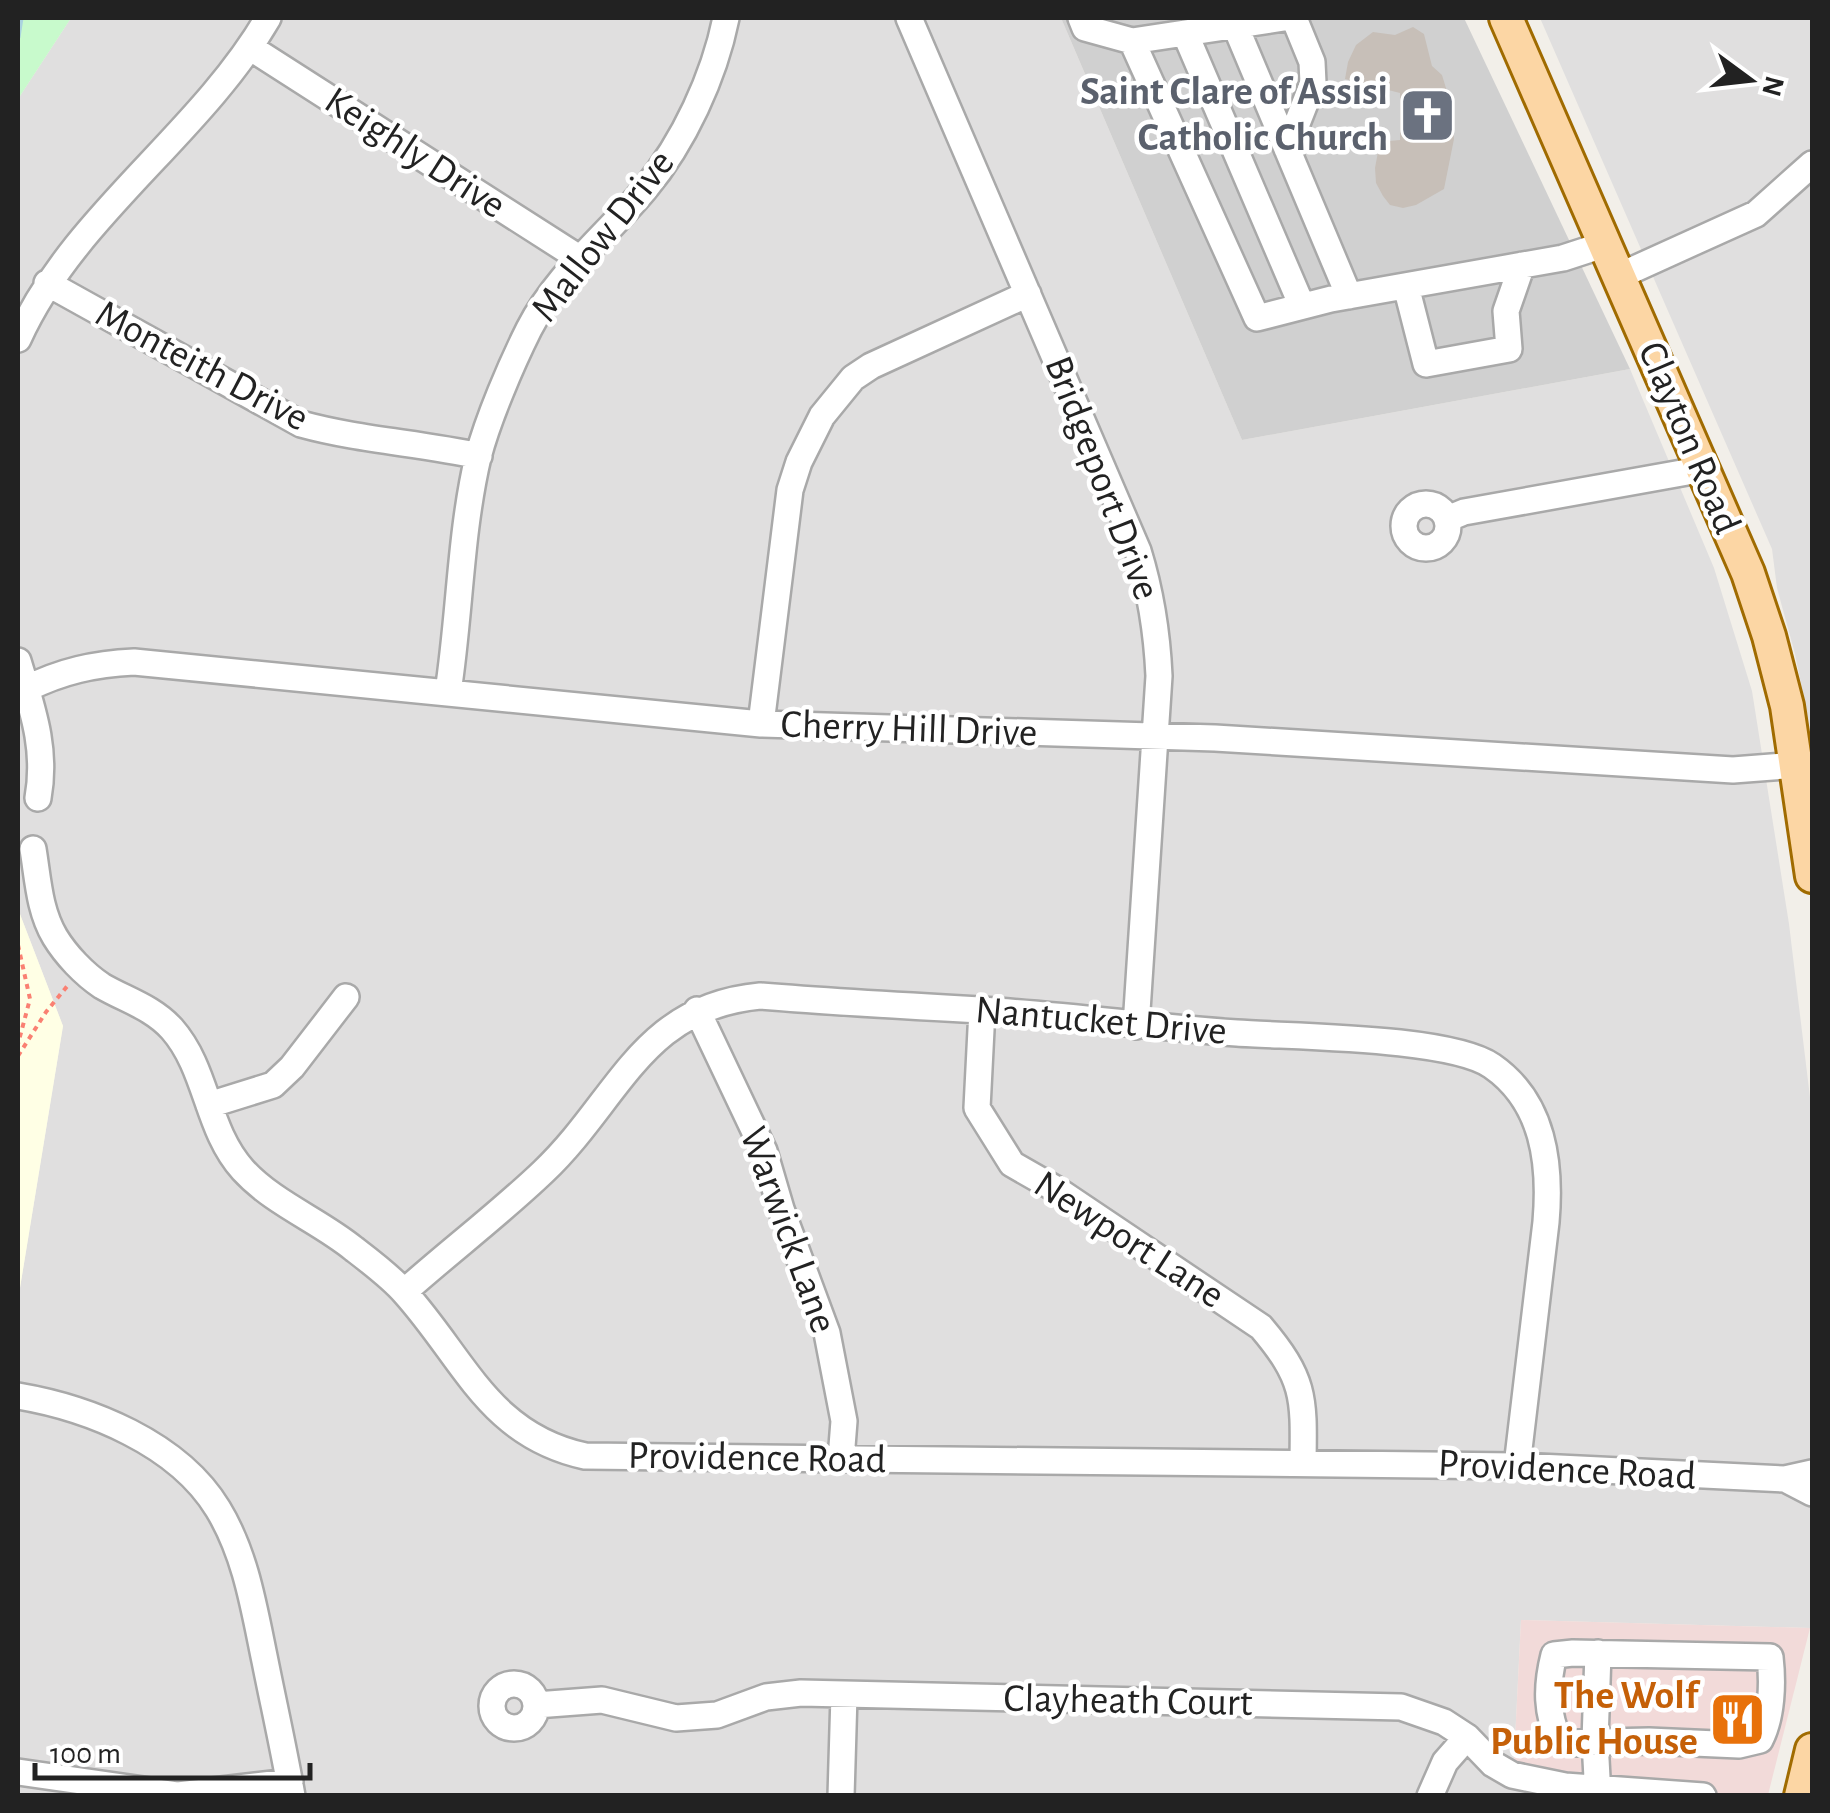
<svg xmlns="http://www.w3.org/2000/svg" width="1830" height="1813" viewBox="0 0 1830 1813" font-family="'Alegreya Sans',sans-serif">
	<rect width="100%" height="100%" fill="#f2efe9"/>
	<path fill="#e0dfdf" d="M71 18H1061L1242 440 1630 369 1714 568 1752 691 1789 924 1812 1114V1602L1810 1628 1521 1620 1514 1760 1540 1795H18V1300L63 1026 18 909V99Z
		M1540 18H1812V737L1795 654 1777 588 1772 549Z"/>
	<path fill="#f2dad9" d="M1521 1620 1810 1628 1768 1795H1540L1514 1760Z"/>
	<path fill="#ffffe5" d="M18 909 63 1026 18 1300Z"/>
	<path fill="#d0d0d0" d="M1061 18H1464L1630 369 1242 440Z"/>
	<path fill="#c8facc" d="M18 18H71L18 99Z"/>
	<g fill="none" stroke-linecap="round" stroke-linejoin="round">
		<path stroke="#aad3df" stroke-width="5" d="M18 37 21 18"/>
	</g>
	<path fill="#c7bfb8" d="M1413 27 1424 34 1432 66 1442 75 1452 108 1454 139 1444 189 1416 205 1403 208 1390 205 1383 196 1376 183 1375 168 1378 152 1389 141 1400 140V93L1345 79 1348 62 1356 45 1373 32 1395 35Z"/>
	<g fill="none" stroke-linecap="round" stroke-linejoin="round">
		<defs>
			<path id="minor" d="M909 18 1138 551C1151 593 1157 632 1159 676L1136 1026
				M1081 18 1085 28 1132 41 1284 18
				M1235 25 1349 296
				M1185 33 1302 306
				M1132 41 1257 318 1331 299 1563 258 1606 244
				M251 48 579 258
				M1287 149 1313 83 1312 62 1294 18
				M1619 276 1756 214 1812 164
				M47 283 301 424C359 440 420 443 479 456
				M1406 286 1426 364 1509 349 1506 311 1522 265
				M18 339C74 215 199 136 268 18
				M1404 526a22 22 0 1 1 44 0a22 22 0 1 1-44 0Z
				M1447 519 1464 512 1704 469
				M18 661C32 708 47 748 38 798
				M26 689C62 671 94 664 134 662L761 724 1215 738 1733 770 1798 765
				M448 692C460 614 460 534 478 457 488 419 511 365 529 329 557 274 606 236 645 189 684 142 714 77 726 18
				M761 724 790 490 799 462 822 416 853 378 871 366 1028 294
				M33 849C38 879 39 910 55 937 66 955 84 974 102 986 126 1000 152 1007 172 1029 208 1070 206 1129 243 1170 273 1203 320 1221 354 1249 371 1262 391 1277 405 1293 465 1360 489 1435 585 1456L1517 1466 1785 1479 1812 1473
				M697 1010 764 1151 781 1209 827 1333 844 1421 841 1459
				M982 1010 977 1108 1012 1164 1054 1188 1261 1327C1305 1379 1304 1397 1303 1462
				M209 1105 273 1085 292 1067 346 997
				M404 1292C450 1251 499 1214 543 1172 619 1100 641 1007 760 996 833 1002 906 1006 980 1010 1066 1015 1151 1027 1237 1033 1294 1037 1450 1037 1492 1066 1544 1102 1551 1164 1546 1222L1517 1466
				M18 1396C89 1408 178 1443 218 1509 246 1555 254 1608 265 1661 274 1706 284 1750 292 1796
				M1785 1479 1812 1493
				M1573 1653 1770 1657C1773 1683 1772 1717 1760 1740L1739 1745 1649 1741 1560 1743C1546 1713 1546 1687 1554 1655Z
				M1598 1653 1595 1741 1598 1796
				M492 1706a22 22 0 1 1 44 0a22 22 0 1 1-44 0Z
				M536 1705 602 1700 676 1718 717 1715 766 1697 801 1693 1401 1707 1444 1722 1467 1737 1493 1764 1512 1775 1565 1786 1703 1796
				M18 1772 178 1795 290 1782
				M841 1796 844 1695
				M1430 1796 1445 1762 1467 1737"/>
			<path id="major" d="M1506 18 1748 573 1769 636 1787 706 1812 876
				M1801 1796 1812 1750"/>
		</defs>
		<use href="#minor" stroke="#a9a9a9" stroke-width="30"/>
		<use href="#major" stroke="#a06b00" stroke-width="38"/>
		<path stroke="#fa8072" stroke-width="4" stroke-dasharray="5 5" stroke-linecap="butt" d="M18 945 30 999 18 1044
			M18 1056 46 1012 69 984"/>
		<use href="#minor" stroke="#fff" stroke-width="25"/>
		<use href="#major" stroke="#fcd6a4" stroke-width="32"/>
	</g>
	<defs>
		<symbol id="church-square" viewBox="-11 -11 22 22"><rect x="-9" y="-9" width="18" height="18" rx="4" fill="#6b7280" stroke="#fff"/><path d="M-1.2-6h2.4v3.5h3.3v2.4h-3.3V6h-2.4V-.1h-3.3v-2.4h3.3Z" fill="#fff"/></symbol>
		<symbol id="restaurant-square" viewBox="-11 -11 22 22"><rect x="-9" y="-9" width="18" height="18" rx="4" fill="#e8710a" stroke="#fff"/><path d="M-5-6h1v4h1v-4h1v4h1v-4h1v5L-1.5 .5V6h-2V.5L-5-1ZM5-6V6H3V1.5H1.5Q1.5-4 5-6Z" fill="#fff"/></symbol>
	</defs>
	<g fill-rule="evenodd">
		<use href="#church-square" x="1396" y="84" width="63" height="63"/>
		<use href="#restaurant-square" x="1706" y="1688" width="63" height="63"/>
	</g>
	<g text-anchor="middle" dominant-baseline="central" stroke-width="9" stroke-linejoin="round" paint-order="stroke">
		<g font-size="40" font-weight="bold" fill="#5b616d" stroke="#fff" text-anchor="end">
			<text x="1388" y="92">Saint Clare of Assisi<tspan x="1388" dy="46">Catholic Church</tspan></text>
		</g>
		<g font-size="40" fill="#222" stroke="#fff">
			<text transform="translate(415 153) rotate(33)">Keighly Drive</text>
			<text transform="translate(603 236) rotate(-52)">Mallow Drive</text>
			<text transform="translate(202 366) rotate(28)">Monteith Drive</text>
			<text transform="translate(1689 438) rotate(67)">Clayton Road</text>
			<text transform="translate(1102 478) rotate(69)">Bridgeport Drive</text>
			<text transform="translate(909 729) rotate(2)">Cherry Hill Drive</text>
			<text transform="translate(1101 1021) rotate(5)">Nantucket Drive</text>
			<text transform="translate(788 1230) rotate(70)">Warwick Lane</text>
			<text transform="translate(1129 1240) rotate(33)">Newport Lane</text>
			<text transform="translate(757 1458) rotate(1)">Providence Road</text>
			<text transform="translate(1567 1470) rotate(3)">Providence Road</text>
			<text transform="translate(1128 1701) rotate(1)">Clayheath Court</text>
		</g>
		<g font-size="40" font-weight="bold" fill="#c56008" stroke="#fff" text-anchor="end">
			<text x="1698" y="1696">The Wolf<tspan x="1698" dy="46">Public House</tspan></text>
		</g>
	</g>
	<rect width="1830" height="1813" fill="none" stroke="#222222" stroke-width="40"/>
	<g transform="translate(1750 80) rotate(105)" stroke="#ffffff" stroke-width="8" paint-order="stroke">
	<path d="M0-8L18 38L0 25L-18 38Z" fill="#222222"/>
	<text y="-15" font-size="28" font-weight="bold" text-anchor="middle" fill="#222222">N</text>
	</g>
	<path d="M35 1763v15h275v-15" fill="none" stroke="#222222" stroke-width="5"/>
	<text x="50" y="1763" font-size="30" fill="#222222" stroke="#ffffff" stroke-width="8" paint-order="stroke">100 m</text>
</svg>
